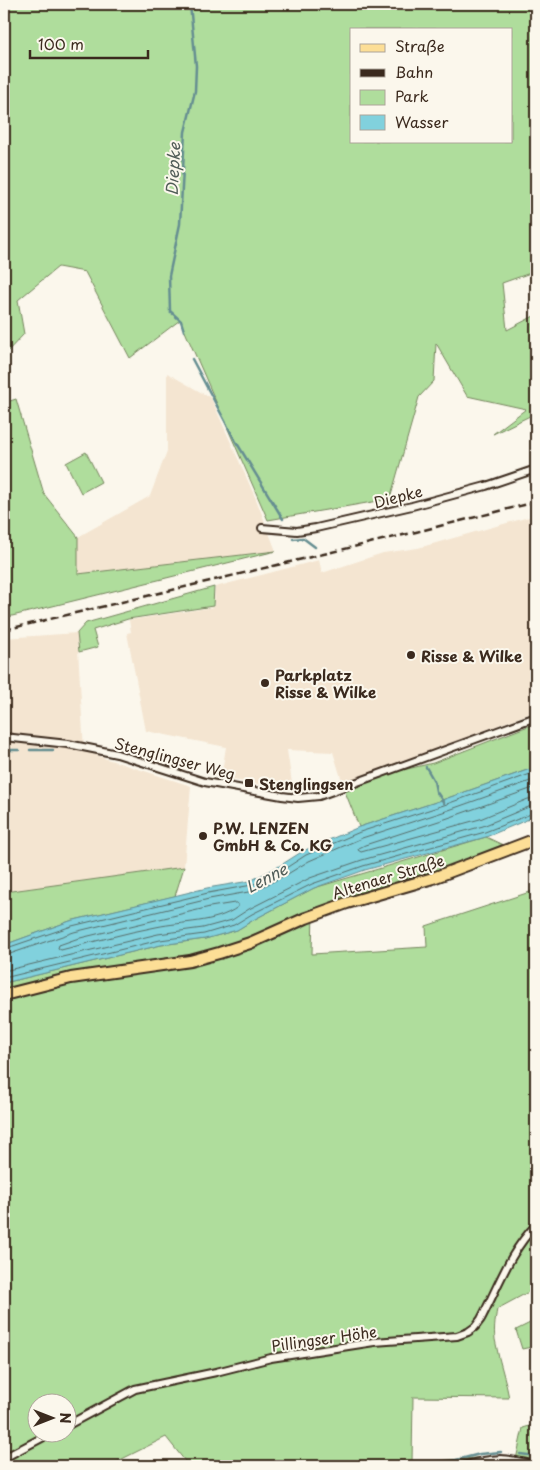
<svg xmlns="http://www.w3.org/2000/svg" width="540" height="1470" viewBox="0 0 540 1470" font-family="'Playpen Sans',sans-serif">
	<rect width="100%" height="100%" fill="#fbf7ec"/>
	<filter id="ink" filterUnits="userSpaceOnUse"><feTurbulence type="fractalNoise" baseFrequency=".02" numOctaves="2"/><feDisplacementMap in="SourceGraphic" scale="10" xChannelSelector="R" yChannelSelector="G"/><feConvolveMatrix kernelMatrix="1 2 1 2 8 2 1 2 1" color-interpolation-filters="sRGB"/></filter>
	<g filter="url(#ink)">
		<path fill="#f4e5d1" d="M167 373 211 398 256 499 276 551 78 574V537L150 496 167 451Z
			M536 515V711L343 784 333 752 287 750 293 790 221 778 226 747 146 731 127 633 131 632 129 620 214 607 215 587 319 560 322 573 383 553 418 548Z
			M77 633 84 750 107 759 191 786 184 867 4 892V638Z"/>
		<path fill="#afdd9c" stroke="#75845d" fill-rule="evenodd" d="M4 4H536V271L502 283 507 330 536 315V413L493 434 526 409 467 396 436 343 434 381 419 397 390 499 268 520 180 320 130 358 85 272 58 267 18 300 24 334 4 355ZM351 29H511V141H351Z
			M16 399 44 494 78 537V574L276 551 4 618V403Z
			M86 452 101 482 81 493 66 463Z
			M214 587 213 606 128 619 93 630 98 647 79 652 77 633 86 623Z
			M536 723V767L442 800 359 827 342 784 433 763Z
			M486 837 505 846 425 876 313 909 312 954 427 947 426 926 536 890V1288L497 1309C495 1321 493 1333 496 1344 499 1362 506 1380 509 1398L413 1397 412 1463 499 1456 518 1466H189L166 1437 108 1466H4V1459L56 1433 68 1432V1402H38V1432L50 1433 4 1456V983L161 945 205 939 237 930 255 919 314 888Z
			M184 867 175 896 70 921 4 945V892Z
			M536 1320V1346L522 1349 516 1330Z
			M536 1424V1461L515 1464 523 1428Z"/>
		<path fill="#81d1dd" stroke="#658e91" d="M536 767V816L486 837 365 870 314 888 255 919 237 930 205 939 161 945 4 983V945L70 921 207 888 250 881 281 865 303 851 359 827 442 800Z"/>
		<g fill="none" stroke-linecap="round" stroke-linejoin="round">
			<path stroke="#576d6a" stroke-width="1" d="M536 787 448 818 365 845 359 848 358 850 361 852 480 819 528 799 536 798
				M236 903 238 904V907C214 924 184 921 156 927 124 933 93 942 61 950L58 948 59 945 76 939 210 907Z
				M4 949 72 926 208 893 252 885 283 870 306 855 360 832 444 805 536 772
				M4 956 74 932 209 899 254 891 286 875 309 861 362 838 446 811 536 779
				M4 971 158 934 203 928 232 920 249 909 310 878 362 860 483 826 531 806 536 805
				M4 978 160 940 204 934 234 925 252 914 312 884 363 866 485 832 536 812"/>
			<path stroke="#658e91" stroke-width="2.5" d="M184 331 181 321 170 311 169 276 180 224 185 132 195 91 196 66 190 4
				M192 359 235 440 283 519
				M293 539 303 538 315 547
				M4 750H19
				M30 750H53
				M426 767 434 781 436 791 444 803
				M520 1454 536 1456
				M433 1466 480 1454 501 1452"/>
			<defs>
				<path id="minor" d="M262 528 297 531 316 528 412 506 486 486 536 469
					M4 737 68 744 93 749 117 754 205 782 282 796 298 798 319 796 536 717
					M68 1425 135 1389 216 1372 271 1358 374 1342 457 1336 468 1332 475 1327 481 1319C498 1287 510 1251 536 1225
					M4 1458 53 1432
					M462 1466C495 1457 503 1457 536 1465"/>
				<path id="primary" d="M4 995 71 978 190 961 219 953 250 943 306 918 347 903 433 878 536 839"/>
			</defs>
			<use href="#minor" stroke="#3b2a1e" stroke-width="10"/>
			<use href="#primary" stroke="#3b2a1e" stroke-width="14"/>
			<use href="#minor" stroke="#fbf7ec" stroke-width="6"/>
			<use href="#primary" stroke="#fcde96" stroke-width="10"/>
			<path stroke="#3b2a1e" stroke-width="2.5" stroke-dasharray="8 4" stroke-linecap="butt" d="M4 630 416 532 536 502"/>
		</g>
	</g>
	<g fill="#3b2a1e" stroke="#fbf7ec" stroke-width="2">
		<circle cx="411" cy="655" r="5"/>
		<circle cx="265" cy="683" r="5"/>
		<rect x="244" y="778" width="10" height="10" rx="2.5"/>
		<circle cx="203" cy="836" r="5"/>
	</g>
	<g text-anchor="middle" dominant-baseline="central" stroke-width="4" stroke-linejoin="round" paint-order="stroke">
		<g font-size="15" fill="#3b2a1e" stroke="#fbf7ec">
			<text transform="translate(398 496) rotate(-14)">Diepke</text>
			<text transform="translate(175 758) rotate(15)">Stenglingser Weg</text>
			<text transform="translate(388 876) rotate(-17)">Altenaer Straße</text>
			<text transform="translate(324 1338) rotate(-8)">Pillingser Höhe</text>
		</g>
		<g font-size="15" font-weight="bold" fill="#3b2a1e" stroke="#fbf7ec" text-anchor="start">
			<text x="421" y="655">Risse &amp; Wilke</text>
			<text x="275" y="674">Parkplatz<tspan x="275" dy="17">Risse &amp; Wilke</tspan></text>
			<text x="259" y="783">Stenglingsen</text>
			<text x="213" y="827">P.W. LENZEN<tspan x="213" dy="17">GmbH &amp; Co. KG</tspan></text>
		</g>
		<g font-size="16" font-style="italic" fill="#505c57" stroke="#fbf7ec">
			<text transform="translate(172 169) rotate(-87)">Diepke</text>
			<text transform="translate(266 877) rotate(-28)">Lenne</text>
		</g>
	</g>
	<rect width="540" height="1470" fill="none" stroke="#fbf7ec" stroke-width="20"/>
	<rect x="10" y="10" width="520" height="1450" fill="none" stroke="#3b2a1e" stroke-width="2" filter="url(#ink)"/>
	<rect x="350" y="28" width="162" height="115" fill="#fbf7ec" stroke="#aea59a"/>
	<rect x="360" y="44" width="25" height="8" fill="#fcde96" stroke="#aea59a"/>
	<text x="395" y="52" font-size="15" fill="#3b2a1e">Straße</text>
	<rect x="360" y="69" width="25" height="8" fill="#3b2a1e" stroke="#aea59a"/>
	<text x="395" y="78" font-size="15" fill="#3b2a1e">Bahn</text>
	<rect x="360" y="90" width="25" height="15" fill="#afdd9c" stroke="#aea59a"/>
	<text x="395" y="102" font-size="15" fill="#3b2a1e">Park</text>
	<rect x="360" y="115" width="25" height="15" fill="#81d1dd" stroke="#aea59a"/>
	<text x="395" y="128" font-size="15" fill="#3b2a1e">Wasser</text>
	<g transform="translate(52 1418) rotate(90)"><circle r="24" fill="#fbf7ec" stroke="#aea59a"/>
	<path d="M0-4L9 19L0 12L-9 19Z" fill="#3b2a1e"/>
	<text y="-8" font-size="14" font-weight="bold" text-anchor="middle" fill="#3b2a1e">N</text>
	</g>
	<path d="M30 50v8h118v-8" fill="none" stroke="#3b2a1e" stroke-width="2.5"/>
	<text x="38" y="50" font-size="15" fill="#3b2a1e" stroke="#fbf7ec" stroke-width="4" paint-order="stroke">100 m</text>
</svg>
